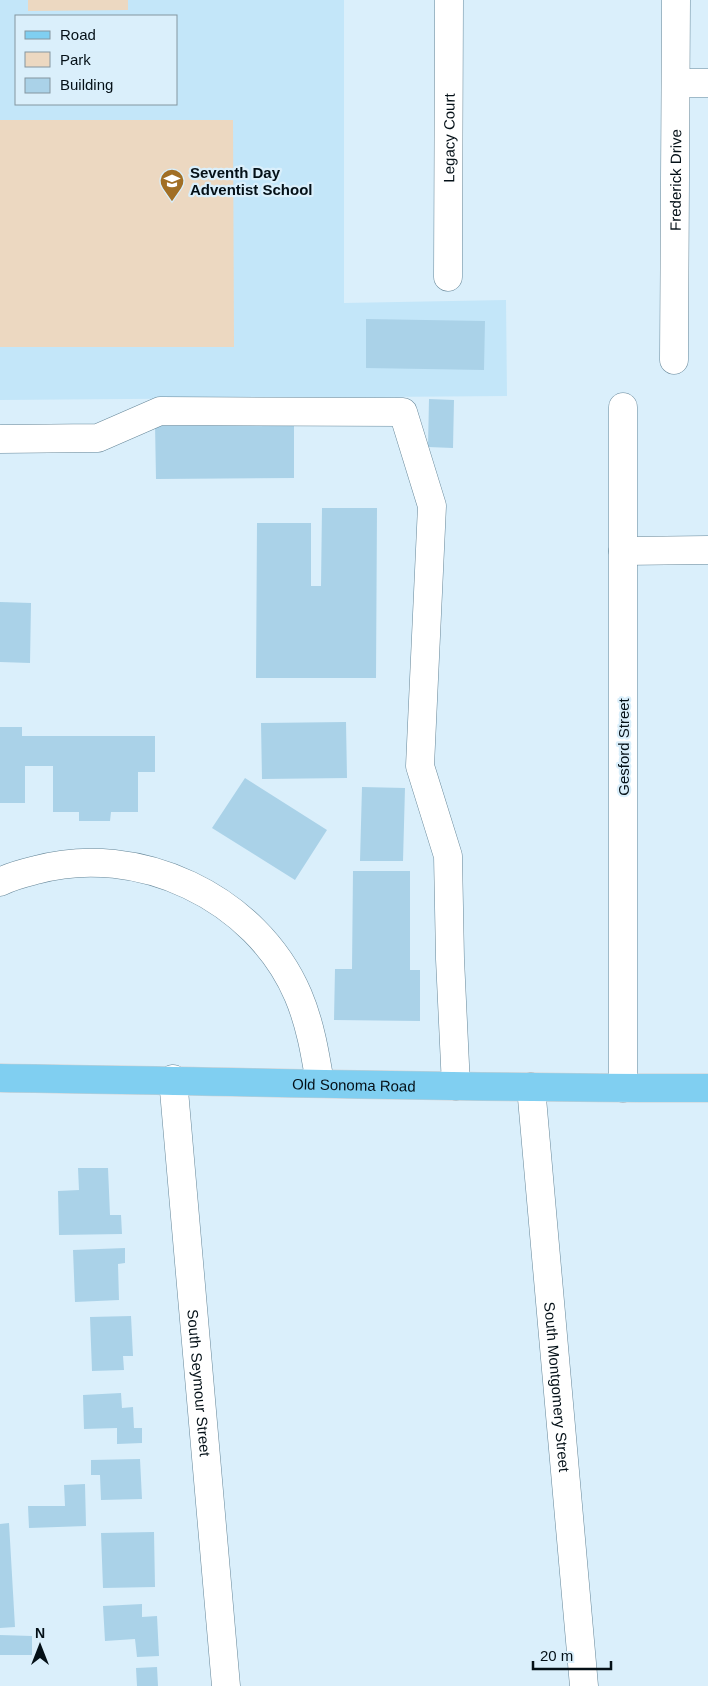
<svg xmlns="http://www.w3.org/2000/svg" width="708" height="1686" viewBox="0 0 708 1686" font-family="Arial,sans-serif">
	<rect width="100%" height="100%" fill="#daeffb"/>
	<path fill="#c3e6f9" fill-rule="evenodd" d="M0 0H344V303L506 300 507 396 0 400ZM16 16H176V104H16Z"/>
	<path fill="#ecd8c1" d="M28 0H128V10L28 11Z
		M0 120H233L234 347H0Z"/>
	<path fill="#aad2e8" d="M366 319 485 321 484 370 366 368Z
		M429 399 454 400 453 448 428 447Z
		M294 422V478L156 479 155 423Z
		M322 508H377L376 678H256L257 523H311V586H321Z
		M0 602 31 603 30 663 0 662Z
		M346 722 347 778 262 779 261 723Z
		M0 727H22V736H155V772H138V812H111L110 821H79V812H53V766H25V803H0Z
		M245 778 327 830 295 880 212 828Z
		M362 787 405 788 403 861H360Z
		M353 871H410V970H420V1021L334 1020 335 969H352Z
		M78 1168H108L110 1215H121L122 1234 59 1235 58 1191 79 1190Z
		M125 1248V1263L118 1264 119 1300 75 1302 73 1250Z
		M131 1316 133 1356H123L124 1370 92 1371 90 1317Z
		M121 1393 122 1408 133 1407 134 1428H142V1443L117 1444V1428L84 1429 83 1395Z
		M140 1459 142 1499 101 1500 100 1475H91V1460Z
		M85 1484 86 1526 29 1528 28 1506H65L64 1485Z
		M9 1523 15 1627 0 1628V1524Z
		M154 1532 155 1587 103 1588 101 1533Z
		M142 1604V1617L157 1616 159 1656 137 1657 135 1639 105 1641 103 1606Z
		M0 1635 32 1636V1655H0Z
		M157 1667 158 1686H137L136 1668Z"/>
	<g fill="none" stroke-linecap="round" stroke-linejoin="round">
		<defs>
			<g id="minor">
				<path d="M676 83H708"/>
				<path id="s1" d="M448 277 449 0"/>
				<path id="s2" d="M674 360 676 0"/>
				<path d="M0 439 98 438 160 411 403 412 432 506 420 766 448 856 450 959 456 1086"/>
				<path d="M623 551 708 550"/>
				<path d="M0 882C11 876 24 873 36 870 138 842 256 897 298 995 310 1023 315 1053 320 1083"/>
				<path id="s3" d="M173 1079 226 1686"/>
				<path id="s4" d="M531 1087 584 1686"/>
				<path d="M623 1088V407"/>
			</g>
			<g id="major">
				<path id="s5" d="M0 1078C236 1081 472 1089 708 1088"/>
			</g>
		</defs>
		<use href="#minor" stroke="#658698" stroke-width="29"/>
		<use href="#major" stroke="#cdcfd1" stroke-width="29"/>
		<use href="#minor" stroke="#fff" stroke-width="28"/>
		<use href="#major" stroke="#80cff1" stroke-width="28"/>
	</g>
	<defs>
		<symbol id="school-pin" viewBox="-11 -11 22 30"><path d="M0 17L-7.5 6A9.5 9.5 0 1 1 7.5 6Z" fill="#a16f25" stroke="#daeffb"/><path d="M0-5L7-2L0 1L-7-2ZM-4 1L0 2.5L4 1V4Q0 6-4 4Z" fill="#fff"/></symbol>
	</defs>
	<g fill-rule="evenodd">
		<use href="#school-pin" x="158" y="167" width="28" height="38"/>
	</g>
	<g text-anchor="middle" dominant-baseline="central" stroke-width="4.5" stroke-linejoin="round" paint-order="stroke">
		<g font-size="15" fill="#041017" stroke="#daeffb">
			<text stroke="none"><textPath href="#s1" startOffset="139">Legacy Court</textPath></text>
			<text stroke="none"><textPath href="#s2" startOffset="180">Frederick Drive</textPath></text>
			<text transform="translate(623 747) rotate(-90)">Gesford Street</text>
			<text stroke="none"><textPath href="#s5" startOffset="354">Old Sonoma Road</textPath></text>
			<text stroke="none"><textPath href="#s3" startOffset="305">South Seymour Street</textPath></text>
			<text stroke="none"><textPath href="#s4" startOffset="301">South Montgomery Street</textPath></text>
		</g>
		<g font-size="15" font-weight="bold" fill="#041017" stroke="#daeffb" text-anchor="start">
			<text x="190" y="172">Seventh Day<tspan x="190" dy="17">Adventist School</tspan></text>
		</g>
	</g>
	<rect x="15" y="15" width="162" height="90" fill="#daeffb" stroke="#8496a0"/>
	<rect x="25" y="31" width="25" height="8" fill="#80cff1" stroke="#8496a0"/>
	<text x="60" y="40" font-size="15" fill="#041017">Road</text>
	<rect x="25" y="52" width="25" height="15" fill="#ecd8c1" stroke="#8496a0"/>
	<text x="60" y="65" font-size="15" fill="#041017">Park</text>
	<rect x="25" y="78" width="25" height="15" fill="#aad2e8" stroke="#8496a0"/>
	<text x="60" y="90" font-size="15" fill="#041017">Building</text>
	<g transform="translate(40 1646)" stroke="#daeffb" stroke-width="4" paint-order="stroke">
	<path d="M0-4L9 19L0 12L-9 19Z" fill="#041017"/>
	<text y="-8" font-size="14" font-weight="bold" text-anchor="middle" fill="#041017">N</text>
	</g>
	<path d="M533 1661v8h78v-8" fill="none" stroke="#041017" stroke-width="2.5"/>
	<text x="540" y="1661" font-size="15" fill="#041017" stroke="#daeffb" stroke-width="4" paint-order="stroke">20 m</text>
</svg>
